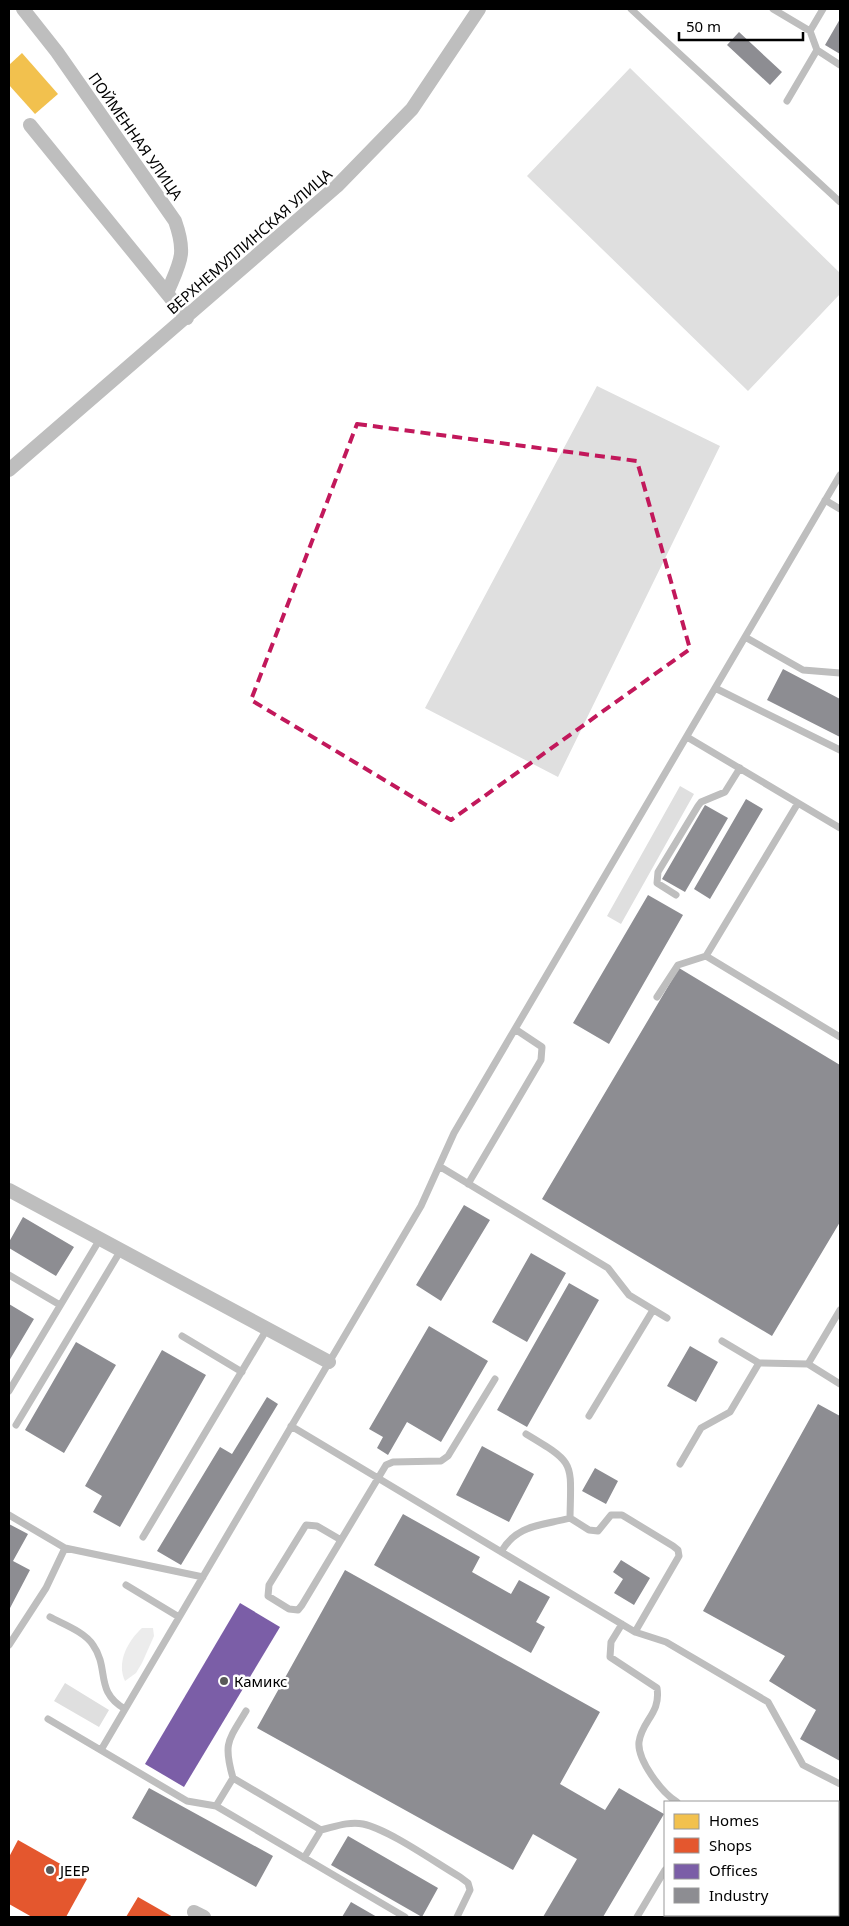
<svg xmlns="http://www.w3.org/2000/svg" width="849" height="1926" viewBox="0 0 849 1926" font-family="'Noto Sans',sans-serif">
	<rect width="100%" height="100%" fill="#fff"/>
	<path fill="#ececec" d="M142 1628H153L154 1636 142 1663 136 1673 125 1681C116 1662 128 1641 142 1628Z"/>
	<path fill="#f2c14e" d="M22 53 58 94 35 114 9 85V65Z"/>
	<path fill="#e4572e" d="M18 1840 87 1879 66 1917H32L9 1904V1857Z
		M138 1897 173 1917H126Z"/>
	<path fill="#7b5ea7" d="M240 1603 280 1627 184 1787 145 1764Z"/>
	<path fill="#8d8d92" d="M840 19V54L825 45Z
		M739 32 782 72 770 85 727 45Z
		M783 669 840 699V737L767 700Z
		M746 799 763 809 710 899 694 889Z
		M705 805 728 818 685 892 662 879Z
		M648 895 683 915 609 1044 573 1023Z
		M679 968 840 1065V1222L772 1336 542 1199Z
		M464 1205 490 1220 441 1301 416 1285Z
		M23 1217 74 1247 56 1276 9 1248V1242Z
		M531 1253 566 1273 527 1342 492 1322Z
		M569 1283 599 1300 527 1427 497 1410Z
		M9 1304 34 1319 9 1361Z
		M429 1326 488 1361 441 1442 407 1422 388 1455 377 1448 383 1437 369 1429Z
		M76 1342 116 1365 64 1453 25 1430Z
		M690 1346 718 1362 696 1402 667 1386Z
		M162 1350 206 1375 120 1527 93 1512 102 1496 85 1486Z
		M267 1397 278 1404 181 1565 157 1551 220 1447 232 1454Z
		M818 1404 840 1416V1761L800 1739 816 1710 769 1681 785 1656 703 1611Z
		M482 1446 534 1474 509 1522 456 1495Z
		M595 1468 618 1481 606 1504 582 1491Z
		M403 1514 480 1557 472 1572 511 1594 519 1580 550 1597 536 1622 545 1627 531 1653 374 1565Z
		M9 1524 28 1534 13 1561 30 1570 9 1610Z
		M621 1560 650 1578 634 1605 614 1593 623 1579 613 1572Z
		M345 1570 600 1712 560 1784 605 1810 619 1788 664 1814 603 1917H543L577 1859 533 1834 513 1870 257 1728Z
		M149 1788 273 1856 256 1887 132 1818Z
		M348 1836 438 1888 422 1917 331 1865Z
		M838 1852 840 1853V1917H804L798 1915H838Z
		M351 1902 377 1917H342Z"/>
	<path fill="#dfdfdf" d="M630 68 840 273V294L748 391 527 176Z
		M597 386 720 446 558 777 425 708Z
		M680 786 694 794 621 924 607 916Z
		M65 1683 109 1710 99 1727 54 1701Z"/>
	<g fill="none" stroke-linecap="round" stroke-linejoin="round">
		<path stroke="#bebebe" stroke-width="7" d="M631 9 840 202
			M773 9 810 31 817 50 840 65
			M810 31 823 9
			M787 101 817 50
			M825 500 840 509
			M745 637 803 670 840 673
			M715 688 840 750
			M687 737 840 828
			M798 803 706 956 840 1037
			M676 895 657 883 658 872 698 806 701 802 725 792 740 768
			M657 997 678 965 706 956
			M439 1166 608 1268 629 1295 667 1318
			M468 1184 541 1060 542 1047 515 1029
			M9 1275 60 1305
			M182 1336 242 1372
			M722 1341 759 1363 808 1364 840 1384
			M808 1364 840 1310
			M9 1391 100 1239
			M589 1416 653 1310
			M16 1425 121 1250
			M291 1426 635 1632 666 1642 768 1702 803 1765 840 1784
			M526 1434C576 1464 571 1461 570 1518
			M680 1464 701 1428 730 1412 759 1363
			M9 1515 65 1548
			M143 1537 267 1329
			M341 1540 317 1526 306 1525 269 1585 268 1596 289 1609 298 1610 302 1605 386 1465 393 1462 441 1461 448 1456 495 1379
			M501 1552C517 1524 541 1526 570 1518L589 1530 598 1531 611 1515H622L673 1546 678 1550 679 1556 635 1632
			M126 1585 179 1617
			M50 1617C63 1624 85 1632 93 1645 110 1669 94 1691 125 1709
			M622 1624 611 1642 610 1657 657 1688C661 1714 642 1720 639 1742 637 1760 662 1793 677 1802
			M9 1645 46 1588 65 1548 203 1577
			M48 1719 187 1801 216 1806 405 1917
			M101 1750 421 1206 454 1133 840 475
			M233 1778 321 1830 304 1858
			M216 1806 233 1778C223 1743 228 1741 246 1711
			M321 1830C334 1827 349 1821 363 1824 388 1829 436 1863 460 1877L468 1883 470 1890 457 1917
			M637 1917 665 1870"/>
		<path stroke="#bebebe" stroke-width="14" d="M23 9 57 52 175 221C187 255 180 262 167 293
			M30 125 187 318
			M9 470 337 186 412 109 479 9
			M9 1190 329 1362
			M194 1912 204 1917"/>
	</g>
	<path fill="none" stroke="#c2185b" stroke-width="4" stroke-dasharray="10 6" stroke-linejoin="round" d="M357 424 637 461 690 649 451 820 251 700Z"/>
	<g fill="#595959" stroke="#fff" stroke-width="2">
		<circle cx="224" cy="1681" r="5"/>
		<circle cx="50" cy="1870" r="5"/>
	</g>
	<g text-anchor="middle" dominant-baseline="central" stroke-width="5" stroke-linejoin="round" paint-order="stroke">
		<g font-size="15" fill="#000" stroke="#fff">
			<text transform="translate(136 136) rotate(55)">ПОЙМЕННАЯ УЛИЦА</text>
			<text transform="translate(249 241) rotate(-41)">ВЕРХНЕМУЛЛИНСКАЯ УЛИЦА</text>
		</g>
		<g font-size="15" fill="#000" stroke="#fff" text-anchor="start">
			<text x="234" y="1681">Камикс</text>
			<text x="60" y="1870">JEEP</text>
		</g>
	</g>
	<rect width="849" height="1926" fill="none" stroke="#000000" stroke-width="20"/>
	<rect x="664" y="1801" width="175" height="115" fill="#ffffff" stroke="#999999"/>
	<rect x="674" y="1814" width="25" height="15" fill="#f2c14e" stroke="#999999"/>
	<text x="709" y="1826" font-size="15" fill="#000000">Homes</text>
	<rect x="674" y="1838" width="25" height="15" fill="#e4572e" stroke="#999999"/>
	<text x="709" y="1851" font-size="15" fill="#000000">Shops</text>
	<rect x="674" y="1864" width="25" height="15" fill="#7b5ea7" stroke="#999999"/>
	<text x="709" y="1876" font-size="15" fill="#000000">Offices</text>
	<rect x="674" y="1888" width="25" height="15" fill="#8d8d92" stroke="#999999"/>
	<text x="709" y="1901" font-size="15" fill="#000000">Industry</text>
	<path d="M679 32v8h124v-8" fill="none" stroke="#000000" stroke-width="2.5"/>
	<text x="686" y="32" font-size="15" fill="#000000" stroke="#ffffff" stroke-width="4" paint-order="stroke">50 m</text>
</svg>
